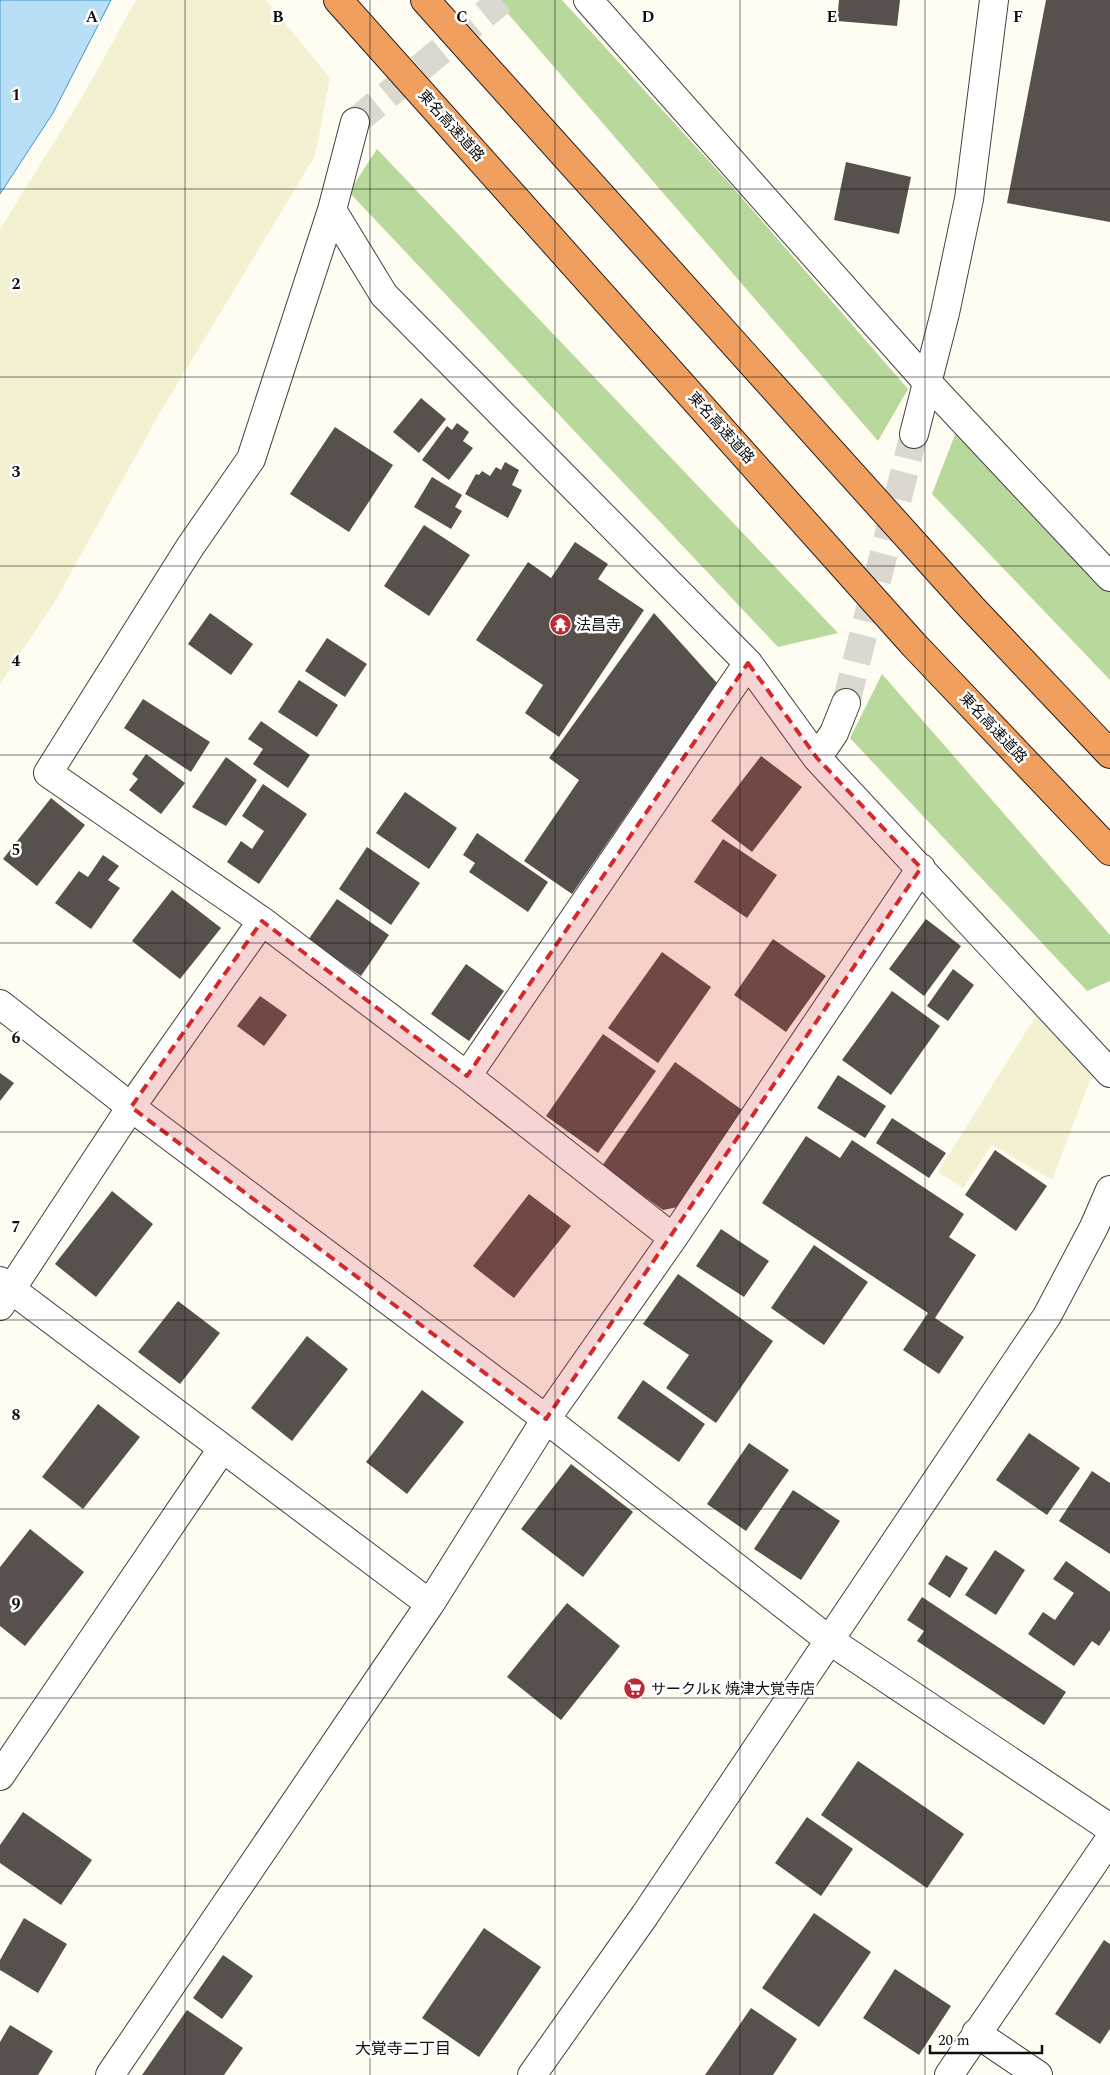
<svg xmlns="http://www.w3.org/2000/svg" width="1110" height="2075" viewBox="0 0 1110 2075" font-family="Spectral,'Noto Sans JP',serif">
	<rect width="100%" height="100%" fill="#fffcf2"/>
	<path fill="#f4f1d2" d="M136 0H266L330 78 315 156 158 416 54 603 0 684V229L81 99Z
		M1037 1014 1092 1075 1052 1180 992 1145 963 1188 938 1172Z"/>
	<path fill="#b8d99b" d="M496 0H562L729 183 908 389 878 441Z
		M377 149 838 633 778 647 349 192Z
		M961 419 1110 589V680L932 494Z
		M882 674 1110 935V981L1087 991 850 738Z"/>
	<path fill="#b8dff5" stroke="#4095ca" d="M0 0H111L53 113 0 194Z"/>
	<path fill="#58504c" d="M839 0H900L897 26 837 21Z
		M1046 0H1110V222L1007 203Z
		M846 162 911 177 899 234 834 220Z
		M421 398 446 419 419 453 393 432Z
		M457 423 469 432 463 441 473 448 449 480 422 460 447 426 452 430Z
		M335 427 393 465 349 532 290 494Z
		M505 462 519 470 512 485 522 490 508 518 465 494 476 474 479 475 482 471 490 476 496 467 501 470Z
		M432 477 462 495 455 507 462 511 451 529 414 507Z
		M424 525 470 555 429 616 384 586Z
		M575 542 608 564 598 579 644 610 559 737 525 713 543 685 476 640 528 562 551 578Z
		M210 613 253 644 231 675 188 644Z
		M654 613 717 683 572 894 524 861 579 780 549 758Z
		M327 638 367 664 345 697 305 671Z
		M299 680 338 705 317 737 278 712Z
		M143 699 210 742 191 772 124 728Z
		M261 721 310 755 288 788 253 764 263 749 248 739Z
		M146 754 185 783 161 814 129 790 138 779 132 774Z
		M761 756 802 787 752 852 711 821Z
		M226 757 257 780 226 826 192 807Z
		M263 784 307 814 259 884 227 862 241 841 252 849 264 831 242 816Z
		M405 792 457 828 429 869 376 833Z
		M51 798 85 825 37 886 3 859Z
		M477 833 548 882 528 912 469 872 475 863 463 855Z
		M723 839 777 875 747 918 694 882Z
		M367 847 420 883 391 925 339 889Z
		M103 855 119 866 108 880 120 888 91 929 55 903 79 871 88 877Z
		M172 890 221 928 180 979 132 941Z
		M337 899 389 935 361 976 308 940Z
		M926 919 961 946 924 996 889 969Z
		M773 939 826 976 786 1032 734 995Z
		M662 952 711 987 658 1063 608 1028Z
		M466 964 504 991 469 1041 431 1014Z
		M953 969 974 985 948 1021 927 1006Z
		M892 991 940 1026 891 1095 842 1060Z
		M260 996 287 1015 264 1046 237 1026Z
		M603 1034 656 1071 598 1153 546 1116Z
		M675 1062 745 1112 678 1207 663 1210 602 1166Z
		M0 1073 14 1083 0 1101Z
		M838 1075 886 1106 865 1138 817 1108Z
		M892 1118 946 1153 929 1178 876 1143Z
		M806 1136 840 1158 852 1140 964 1214 949 1237 976 1255 935 1318 964 1337 939 1374 903 1350 928 1313 762 1203Z
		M995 1150 1047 1186 1016 1231 965 1195Z
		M112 1191 153 1224 96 1297 55 1264Z
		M529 1194 571 1226 514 1298 473 1266Z
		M721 1229 769 1261 744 1297 696 1266Z
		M814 1245 868 1282 824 1345 771 1308Z
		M678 1274 773 1341 716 1423 666 1388 689 1355 643 1324Z
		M178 1301 220 1333 180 1384 138 1352Z
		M307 1336 348 1369 292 1441 251 1408Z
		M643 1380 705 1424 679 1462 617 1418Z
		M422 1390 464 1422 407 1494 366 1462Z
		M98 1404 140 1437 83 1509 42 1477Z
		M1029 1433 1080 1468 1047 1515 996 1480Z
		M749 1443 789 1470 746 1531 707 1504Z
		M571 1464 633 1512 583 1577 521 1529Z
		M1092 1471 1110 1483V1554L1059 1521Z
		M793 1490 840 1521 801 1580 754 1549Z
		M30 1529 84 1572 25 1646 0 1626V1567Z
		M995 1550 1025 1570 996 1615 965 1595Z
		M946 1555 968 1568 950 1598 928 1584Z
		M1066 1561 1110 1592V1630L1099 1646 1092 1641 1074 1666 1028 1634 1043 1612 1055 1620 1074 1593 1053 1579Z
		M922 1597 1066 1692 1044 1725 917 1641 924 1631 907 1620Z
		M567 1603 620 1646 561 1720 507 1677Z
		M858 1761 964 1834 927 1888 821 1815Z
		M23 1812 92 1860 61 1905 0 1863V1845Z
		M807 1817 853 1849 821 1896 775 1863Z
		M814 1913 871 1952 819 2027 762 1988Z
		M24 1918 67 1944 38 1993 0 1970V1960Z
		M484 1928 541 1967 479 2057 422 2018Z
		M1104 1940 1110 1944V2029L1100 2044 1055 2014Z
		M223 1955 253 1976 222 2019 193 1998Z
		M895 1969 951 2006 919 2055 863 2018Z
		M751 2008 797 2039 773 2075H705Z
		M187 2010 243 2048 224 2075H142Z
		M10 2025 53 2051 38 2075H0V2042Z"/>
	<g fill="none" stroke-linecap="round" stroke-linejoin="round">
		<path stroke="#dbd8d0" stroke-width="28" stroke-dasharray="28 14" stroke-linecap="butt" d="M355 122 502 0
			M846 703 914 434"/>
		<defs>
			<path id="minor" d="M588 0 927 382 1110 577
				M355 122 332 210 251 459 190 547 48 773 262 921 467 1076 673 1238
				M332 210 384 295 748 663 817 758 1110 1073
				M914 434 945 313 969 199 994 0
				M817 758 834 733 846 703
				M0 1004 131 1107 546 1419 829 1640 1110 1828
				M467 1076 748 663
				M0 1281 430 1604
				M0 1306 131 1107 262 921
				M0 1776 222 1449
				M976 2033 1038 2075
				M110 2075 430 1604 546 1419 673 1238 921 868
				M532 2075 645 1915 1047 1316 1094 1227 1110 1190
				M949 2075 1110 1839"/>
			<path id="highway" d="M338 0 914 645 1110 851
				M425 0 972 608 1110 754"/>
		</defs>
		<use href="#minor" stroke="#424242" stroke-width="30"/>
		<use href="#highway" stroke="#202020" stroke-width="30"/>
		<use href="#minor" stroke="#fff" stroke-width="28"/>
		<use href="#highway" stroke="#f09f5e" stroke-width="28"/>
	</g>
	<path fill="#d62828" fill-opacity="0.2" stroke="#d62828" stroke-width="4" stroke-dasharray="10 6" stroke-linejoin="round" d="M748 663 817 758 921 868 546 1419 131 1107 262 921 467 1076Z"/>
	<path fill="none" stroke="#0f0f0f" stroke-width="1" stroke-opacity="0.55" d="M185 0V2075M370 0V2075M555 0V2075M740 0V2075M925 0V2075M0 189H1110M0 377H1110M0 566H1110M0 755H1110M0 943H1110M0 1132H1110M0 1320H1110M0 1509H1110M0 1698H1110M0 1886H1110"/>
	<defs>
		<symbol id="temple-disc" viewBox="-11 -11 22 22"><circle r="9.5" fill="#bd2a33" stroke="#fff"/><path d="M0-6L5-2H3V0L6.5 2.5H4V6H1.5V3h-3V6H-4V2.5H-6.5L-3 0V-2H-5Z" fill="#fff"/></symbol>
		<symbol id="supermarket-disc" viewBox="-11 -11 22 22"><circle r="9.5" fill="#bd2a33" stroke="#fff"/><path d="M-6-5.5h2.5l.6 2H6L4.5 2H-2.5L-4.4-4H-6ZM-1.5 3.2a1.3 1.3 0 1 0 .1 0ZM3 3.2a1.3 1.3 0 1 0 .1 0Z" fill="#fff"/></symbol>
	</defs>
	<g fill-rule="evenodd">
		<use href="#temple-disc" x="548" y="612" width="25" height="25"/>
		<use href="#supermarket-disc" x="622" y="1676" width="25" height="25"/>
	</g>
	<g text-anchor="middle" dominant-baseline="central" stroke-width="5" stroke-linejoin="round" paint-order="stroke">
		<g font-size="15" fill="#0f0f0f" stroke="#fff">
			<text transform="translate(451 126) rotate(48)">東名高速道路</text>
			<text transform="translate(721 428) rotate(48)">東名高速道路</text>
			<text transform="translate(993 728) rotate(47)">東名高速道路</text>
		</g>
		<g font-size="15" fill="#0f0f0f" stroke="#fff" text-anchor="start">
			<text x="576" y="625">法昌寺</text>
			<text x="651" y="1689">サークルK 焼津大覚寺店</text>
		</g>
		<g font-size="16" fill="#0f0f0f" stroke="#fff">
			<text x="403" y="2049">大覚寺二丁目</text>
		</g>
	</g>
	<g font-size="16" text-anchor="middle" font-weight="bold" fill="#0f0f0f" stroke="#fff" stroke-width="5" stroke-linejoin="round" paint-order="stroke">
		<text x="92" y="22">A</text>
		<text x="278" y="22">B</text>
		<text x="462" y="22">C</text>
		<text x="648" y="22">D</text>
		<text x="832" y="22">E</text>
		<text x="1018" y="22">F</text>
		<text x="16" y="100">1</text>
		<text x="16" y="289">2</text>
		<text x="16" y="477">3</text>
		<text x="16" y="666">4</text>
		<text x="16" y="855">5</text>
		<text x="16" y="1043">6</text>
		<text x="16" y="1232">7</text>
		<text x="16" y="1420">8</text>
		<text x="16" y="1609">9</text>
	</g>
	<path d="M930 2045v8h112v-8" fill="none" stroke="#0f0f0f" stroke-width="2.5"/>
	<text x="938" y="2045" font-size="15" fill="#0f0f0f" stroke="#ffffff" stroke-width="4" paint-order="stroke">20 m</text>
</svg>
